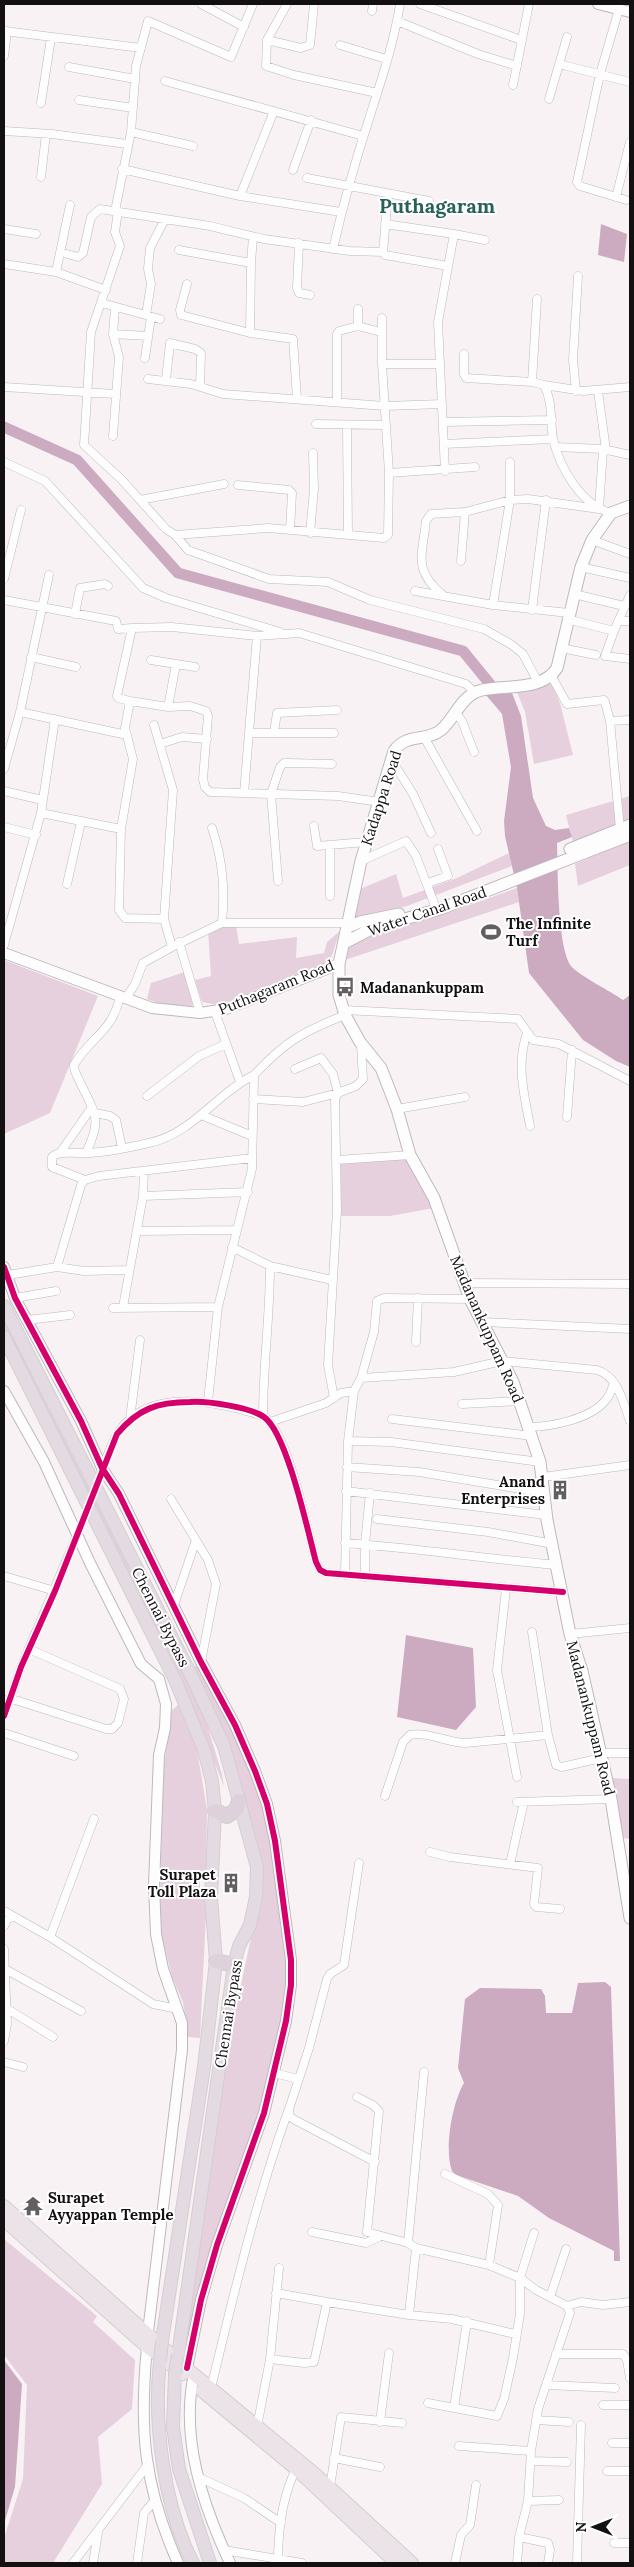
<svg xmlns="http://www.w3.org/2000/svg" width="634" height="2567" viewBox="0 0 634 2567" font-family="Lora,serif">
	<rect width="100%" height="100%" fill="#f8f2f5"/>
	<path fill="#e6d0dd" d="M552 684 560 703 573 755 534 764 525 712 517 692Z
		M630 796V820L573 842 566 815Z
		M630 840V865L578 886 575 864Z
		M509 853 512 866 407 906 354 920 360 889 396 874 403 898 457 878Z
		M517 888 519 902 345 960 349 945 360 938 456 910Z
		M236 925 239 944 297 937 296 958 324 953 327 942 340 931 330 961 219 1005 202 1002 195 980 211 976 208 930 215 926Z
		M4 960 98 996 50 1113 4 1134Z
		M185 972 194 1004 191 1006 160 1004 147 999 151 983Z
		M406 1159 434 1208 390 1216H338L340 1163Z
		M4 1315 202 1708 222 1774 224 1787 195 1712 4 1330Z
		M198 1664 232 1727 263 1804 272 1843 288 1985 282 2021 261 2113 188 2345 184 2348 220 2084 256 1914 260 1867 191 1669Z
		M178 1705 197 1750 207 1809 206 1872H200V1893L207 1894 200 2038 188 2037 183 2002 172 1977 161 1933 160 1886 164 1766 172 1710Z
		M610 1778 630 1779V1839L622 1838Z
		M4 2239 97 2316 93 2322 135 2360 132 2409 98 2437 102 2484 53 2563H4V2538L23 2479 27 2385 4 2355Z"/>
	<path fill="#ccaac0" d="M601 224 627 234 624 262 598 255Z
		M512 693 521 716 533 798 546 826 555 830 569 828 572 837 557 843C558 869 557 946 571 966 578 975 612 992 623 1000L630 995V1067L616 1061 583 1040 529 973 517 888 505 836 504 821 511 767 502 714 486 695Z
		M406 1635 473 1648 476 1707 456 1730 397 1717Z
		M605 1982 611 1987 620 2261H614V2251L549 2218 518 2196 456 2175 452 2171C444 2150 452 2103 464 2083L458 2068 465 1999 480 1988 541 1989 545 1996 546 2013H572L578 1983Z
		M4 2360 22 2384 15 2487 4 2524Z"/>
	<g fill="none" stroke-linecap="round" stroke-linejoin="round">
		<path stroke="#ccaac0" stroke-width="11" d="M4 427 77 460 178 573 463 651 499 695"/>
		<path stroke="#d6d0d3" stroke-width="8" stroke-dasharray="8 4" stroke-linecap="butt" d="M78 1533 102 1468"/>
		<defs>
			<path id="minor" d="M201 4 244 27
				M287 4 267 40 266 66 294 75 377 93
				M420 4 521 40
				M619 9 600 74 577 182 580 186 626 200
				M372 11 373 4
				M397 21 478 54 517 66
				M4 31 141 48
				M267 40 301 48 310 45 314 4
				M340 45 386 59
				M4 56 7 31
				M559 64 630 82
				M69 67 135 79
				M165 81 363 136
				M513 85 529 4
				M549 99 567 37
				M79 100 133 108
				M41 103 51 38
				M4 131 52 134 127 144
				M131 132 193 146
				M122 169 240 196 341 212
				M293 170 311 120
				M41 177 46 134
				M307 178 429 201
				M388 195 383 252 385 255 448 266
				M240 196 274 111
				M616 197 630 142
				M115 211 131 132 136 66 148 21 231 57 253 4
				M118 211 115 232 120 246 91 332 84 445 121 479 166 529 175 535 268 528 384 538 388 535 389 473
				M385 224 454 234
				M4 229 36 234
				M299 243 297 288 299 293 310 295
				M333 249C343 205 355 162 369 119 381 81 394 43 400 4
				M179 250 251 263 250 333
				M67 254 78 257 83 253 91 217 100 209 210 226 264 239 350 251 383 252
				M251 263 253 237
				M4 264 56 272 106 290
				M56 272 70 205
				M187 284 180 310 181 315 250 333 293 339 297 399
				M537 299 532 382 544 385C553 402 550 421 553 439 560 468 581 505 611 513
				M102 303 160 319
				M146 315 151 284 148 269 150 248 165 219
				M382 318V364H439
				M358 326 381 332
				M113 334 148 336
				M464 354V374L466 378 532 382
				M145 358 151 317
				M382 364 389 473 475 467
				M148 379 191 384 223 394 385 406 442 404
				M166 380 170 343 195 349 201 353 200 386
				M544 385 583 391 630 387
				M4 387 115 394
				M576 391 573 360 578 276
				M598 391 606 450
				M337 402V334L339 331 358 326V309
				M444 422 552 420
				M316 424 385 425
				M347 426 348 535
				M113 436 119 357 113 334 115 308
				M444 444 553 439
				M556 447 603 449 630 455
				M4 462 45 481 143 588 166 598 280 632
				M510 462V500L493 605 569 613
				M445 471 438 322 454 234 485 240
				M238 485 289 490 292 493 290 530
				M140 500 224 484
				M310 533 314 489 313 453
				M175 535 188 550 269 579 328 582 370 600 484 629 512 645 523 654 538 682
				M592 540 630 554
				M461 561 465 512
				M581 567 630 578
				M4 579 21 510
				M415 591 493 605
				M574 594 624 606
				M630 595 614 631 605 656 630 659
				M444 596C413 571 422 557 426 521L431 514 465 512 510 500 528 499 599 509 603 449
				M4 600 116 621 118 629 132 628 117 696 118 698 130 701 125 728 133 759 121 829 119 910 125 918 164 919
				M532 610 546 500
				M75 614 80 588 105 584 108 586
				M567 619 614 631
				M618 621H630
				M132 628 172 627 257 636 299 633 466 684 475 693
				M561 648 596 655
				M31 657 76 667
				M151 660 195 667
				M552 677 567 704 604 700 605 702 610 721 620 829
				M130 701 168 707 190 706 206 711 208 716 203 779 205 787 210 792 338 796 380 802
				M168 707 176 664
				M20 712 127 735
				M455 712 462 721 474 752
				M610 721 630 720
				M274 732 277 713 337 710
				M249 733H334
				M424 737 477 831
				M160 744 182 737 207 739
				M391 759 413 794 431 833
				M4 769 20 712 49 575
				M4 791 42 800
				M244 793 257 636
				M41 813 121 829
				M314 826 317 846 366 842
				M4 827 36 835
				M212 828C223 861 225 889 222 923
				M361 861 406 841 416 856 434 903
				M278 881 271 794 280 767 284 763H289L332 764
				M428 883 448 876 438 849
				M67 884 81 822
				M330 896V846
				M179 942 200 1013
				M4 945 41 813 55 719
				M172 947 222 923H349
				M126 998 135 984 143 963 172 947 164 919 173 790 154 725
				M344 1010 518 1019 533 1040 559 1044 630 1081
				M215 1012 240 1082
				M527 1033C516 1065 524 1093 530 1126
				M147 1096 199 1056 226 1044
				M253 1099 303 1102 338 1093 333 1074 321 1058 295 1069
				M397 1109 465 1097
				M95 1113 110 1116 116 1120 122 1148
				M201 1115 252 1136
				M567 1117 572 1050
				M60 1153 92 1107
				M86 1153C102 1119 96 1116 81 1084 78 1078 74 1072 74 1065 90 1037 113 1032 120 996
				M337 1160 410 1155
				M85 1180 52 1167V1157C58 1151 69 1153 77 1153 100 1154 127 1148 149 1143 192 1134 216 1094 254 1075
				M143 1196 144 1171
				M137 1231 236 1230
				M232 1247 270 1266 332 1280
				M57 1267 81 1185 85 1180 99 1176 252 1158
				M8 1275 57 1267 84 1271 129 1270
				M464 1283 630 1284
				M15 1298 56 1291
				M123 1307 143 1196 248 1192
				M113 1308 218 1307
				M27 1320 70 1315
				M483 1322 630 1329
				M416 1342 418 1298
				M361 1378 374 1332 377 1301 384 1298 470 1299
				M334 1398 328 1365 337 1210 335 1099 338 1093 356 1086 363 1079 361 1045
				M208 1401 218 1307 252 1169 254 1075C286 1041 302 1032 345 1015
				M462 1404 520 1401
				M263 1416C263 1366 270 1316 270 1266
				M130 1419 140 1340
				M392 1419 532 1436
				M270 1422 326 1403 341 1393 354 1391
				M528 1427C551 1427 590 1419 605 1401 610 1396 612 1389 614 1383
				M540 1462 391 1442 348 1441 354 1391 361 1378 454 1372 502 1361 597 1370C618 1376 623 1402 630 1421
				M347 1467 419 1472 545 1493
				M102 1468C110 1451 115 1431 130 1419 160 1393 208 1401 243 1410 252 1413 263 1414 270 1422 291 1448 307 1528 316 1562L320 1570 326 1573 563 1592
				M543 1477 630 1465
				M346 1491 546 1515
				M171 1499 208 1560 216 1584 201 1662
				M377 1519 488 1532 553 1544
				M345 1543C416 1548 486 1559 557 1565
				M345 1575 348 1441
				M4 1576 55 1591
				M365 1577V1544L370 1493
				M506 1589 497 1670 517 1777
				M174 1605 196 1540
				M532 1632 548 1735 556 1765 562 1767 601 1758
				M570 1634 630 1628
				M9 1698 106 1729H112L118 1723 124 1699 120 1689 29 1649
				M4 1716 21 1667 78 1533
				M4 1733 74 1756
				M599 1753H630
				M385 1796 403 1742 410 1735C427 1731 448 1743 466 1743L548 1735
				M517 1802 611 1799
				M430 1852 450 1857 538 1868 534 1904 536 1907 560 1909
				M359 1863 344 1965 330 1974 327 1979 309 2048 289 2109V2116L295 2120 375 2162
				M510 1864 524 1802
				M4 1911 50 1937 153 2004 178 2009
				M4 1926 10 1915
				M50 1937 94 1819
				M4 1949 7 2024 4 2041
				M5 1969 81 2011
				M6 2008 53 2037
				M4 2062 23 2067
				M274 2073 298 2079
				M357 2097 373 2105 379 2111 367 2232 408 2243 416 2248 489 2265 520 2278 536 2290 567 2306 570 2313 538 2409 531 2451 528 2501 519 2537 517 2563
				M445 2174 488 2194 498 2205 489 2265
				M312 2232 366 2243 379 2237
				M408 2243 424 2072
				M276 2293 327 2302
				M550 2297 566 2249
				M567 2306 581 2302 603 2305 630 2302
				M409 2315 416 2248
				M556 2354H623L627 2360 630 2378
				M270 2359 279 2268
				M546 2385 615 2388
				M211 2388C234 2293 255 2204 288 2111
				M428 2403 497 2416 504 2399 513 2358 520 2314V2278L534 2233
				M603 2405H630
				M454 2408 467 2321
				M536 2420 569 2422
				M380 2422 389 2353
				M257 2427 270 2359 304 2363 314 2362 327 2302 409 2315 452 2319 515 2334
				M612 2443H630
				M459 2446 531 2451
				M334 2458 380 2467
				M531 2461 567 2462
				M607 2471H630
				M198 2477 244 2498 281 2523
				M330 2487 341 2417 402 2423
				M528 2501 559 2500
				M519 2537 548 2543 550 2550 548 2563
				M614 2543H630
				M224 2550 302 2563
				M73 2563 146 2467
				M93 2563 98 2533
				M137 2563 144 2513 155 2500
				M278 2563C278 2532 282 2497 296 2469
				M455 2563 461 2535 470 2525 476 2485
				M577 2563 581 2425"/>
			<path id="tertiary" d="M598 4 630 12
				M4 953 152 1008 200 1013 226 1009 339 964
				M4 1267 15 1298 81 1421 102 1468 119 1494 201 1662 235 1725 255 1771 267 1804 275 1841 291 1960V1985L286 2021 264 2113 217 2245 201 2300 187 2368
				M4 1391 44 1462 90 1563 141 1664 159 1679 166 1704 165 1728 159 1755 154 1885 156 1934 163 1969 182 2023V2050L148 2332
				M147 2347C139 2430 144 2487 178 2563
				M194 2374C180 2438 203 2506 230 2563"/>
			<path id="secondary" d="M630 506 611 513 592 540 581 567 557 668C543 691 506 685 482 690 461 695 456 717 441 730 426 742 406 733 394 751L361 861 339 964V995L345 1015 360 1042 381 1068 397 1109 410 1155 434 1198 470 1299 513 1382 540 1462 547 1520 570 1634 582 1671 611 1799 630 1918
				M570 849 630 825
				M348 927 360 922 399 914
				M344 943 373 928 440 909 630 835"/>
			<path id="primary" d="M4 2206 185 2367 315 2474 412 2563
				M4 2220 147 2347 183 2374
				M202 2391 296 2469 396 2563"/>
			<path id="trunk" d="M4 1306 193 1679 224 1746 257 1867 256 1897 250 1925 239 1946 234 1965 178 2355
				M4 1337 176 1682 204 1750 212 1781 215 1811 211 1898 216 1961 204 2067 162 2341
				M160 2361C153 2424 164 2507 193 2563
				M175 2373 173 2427 179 2469 210 2563"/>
			<path id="motorway" d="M215 1811 227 1816 236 1810 239 1801
				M216 1961 234 1965"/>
		</defs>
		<use href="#minor" stroke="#bdb8bb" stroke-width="9"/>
		<use href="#tertiary" stroke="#bdb8bb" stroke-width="12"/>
		<use href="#secondary" stroke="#bdb8bb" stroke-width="13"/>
		<use href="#primary" stroke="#d2cfd0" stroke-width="14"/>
		<use href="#trunk" stroke="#d2cfd0" stroke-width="14"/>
		<use href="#motorway" stroke="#d2cfd0" stroke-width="16"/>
		<use href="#minor" stroke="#fefdfe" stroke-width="8"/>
		<use href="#tertiary" stroke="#fefdfe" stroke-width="10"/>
		<use href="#secondary" stroke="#fefdfe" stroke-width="11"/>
		<use href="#primary" stroke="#ebe3e8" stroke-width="12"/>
		<use href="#trunk" stroke="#e4dae2" stroke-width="12"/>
		<use href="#motorway" stroke="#ded1db" stroke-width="14"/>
		<defs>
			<path id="trunk-bridge" d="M160 2361 162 2341
				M175 2373 178 2355"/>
		</defs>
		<use href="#trunk-bridge" stroke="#d2cfd0" stroke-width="14" stroke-linecap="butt"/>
		<use href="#trunk-bridge" stroke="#e4dae2" stroke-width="12"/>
		<defs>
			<path id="cycleway" d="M4 1267 15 1298 81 1421 102 1468 119 1494 201 1662 235 1725 255 1771 267 1804 275 1841 291 1960V1985L286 2021 264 2113 217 2245 201 2300 187 2368
				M4 1716 21 1667 55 1591 117 1434C138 1409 157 1402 190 1402 207 1401 250 1407 264 1417 287 1433 308 1532 316 1562L320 1570 326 1573 563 1592"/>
		</defs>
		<use href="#cycleway" stroke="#fff" stroke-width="9"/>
		<use href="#cycleway" stroke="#d6006c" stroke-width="6"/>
	</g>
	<defs>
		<symbol id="stadium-bare" viewBox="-9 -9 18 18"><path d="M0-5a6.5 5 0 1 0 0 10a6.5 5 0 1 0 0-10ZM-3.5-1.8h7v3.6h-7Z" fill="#635f61" stroke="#fff" stroke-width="2.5" paint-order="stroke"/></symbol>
		<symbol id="bus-bare" viewBox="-9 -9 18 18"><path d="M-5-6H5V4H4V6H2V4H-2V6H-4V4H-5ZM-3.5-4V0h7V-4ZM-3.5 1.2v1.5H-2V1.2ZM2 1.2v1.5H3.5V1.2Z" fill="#635f61" stroke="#fff" stroke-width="2.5" paint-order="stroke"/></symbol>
		<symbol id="building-bare" viewBox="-9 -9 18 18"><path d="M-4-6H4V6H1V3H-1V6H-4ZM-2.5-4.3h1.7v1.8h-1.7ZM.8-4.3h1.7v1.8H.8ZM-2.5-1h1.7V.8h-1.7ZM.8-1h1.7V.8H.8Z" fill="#635f61" stroke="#fff" stroke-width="2.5" paint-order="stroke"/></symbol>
		<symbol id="temple-bare" viewBox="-9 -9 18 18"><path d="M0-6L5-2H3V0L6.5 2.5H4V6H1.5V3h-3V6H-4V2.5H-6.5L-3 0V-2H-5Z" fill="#635f61" stroke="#fff" stroke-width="2.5" paint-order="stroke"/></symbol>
	</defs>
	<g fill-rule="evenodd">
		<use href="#stadium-bare" x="477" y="918" width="28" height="28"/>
		<use href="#bus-bare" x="331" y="973" width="28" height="28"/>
		<use href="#building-bare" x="546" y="1476" width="28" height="28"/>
		<use href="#building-bare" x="217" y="1869" width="28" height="28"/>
		<use href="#temple-bare" x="19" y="2192" width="28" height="28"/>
	</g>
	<g text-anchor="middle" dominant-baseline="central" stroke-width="4" stroke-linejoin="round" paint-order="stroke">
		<g font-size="15" fill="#131012" stroke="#fff">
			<text transform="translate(381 798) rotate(-72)">Kadappa Road</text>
			<text transform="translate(427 911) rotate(-19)">Water Canal Road</text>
			<text transform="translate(276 987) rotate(-22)">Puthagaram Road</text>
			<text transform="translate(487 1329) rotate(66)">Madanankuppam Road</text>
			<text transform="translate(161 1617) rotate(63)">Chennai Bypass</text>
			<text transform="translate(591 1718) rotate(76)">Madanankuppam Road</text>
			<text transform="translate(228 2014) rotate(-81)">Chennai Bypass</text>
		</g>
		<g font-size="15" font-weight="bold" fill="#131012" stroke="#fff" text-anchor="start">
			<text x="506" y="923">The Infinite<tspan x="506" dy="17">Turf</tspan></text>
			<text x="360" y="987">Madanankuppam</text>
			<text x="545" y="1481" text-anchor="end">Anand<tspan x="545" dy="17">Enterprises</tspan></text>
			<text x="216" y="1874" text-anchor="end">Surapet<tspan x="216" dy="17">Toll Plaza</tspan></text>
			<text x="48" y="2197">Surapet<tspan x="48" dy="17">Ayyappan Temple</tspan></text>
		</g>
		<g font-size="20" font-weight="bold" fill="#28605a" stroke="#fff">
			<text x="437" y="205">Puthagaram</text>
		</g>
	</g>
	<rect width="634" height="2567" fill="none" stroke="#131012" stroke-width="10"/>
	<g transform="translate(594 2527) rotate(270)" stroke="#ffffff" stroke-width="4" paint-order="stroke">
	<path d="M0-4L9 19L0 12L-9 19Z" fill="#131012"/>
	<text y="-8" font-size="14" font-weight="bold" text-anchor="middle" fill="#131012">N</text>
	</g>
</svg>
